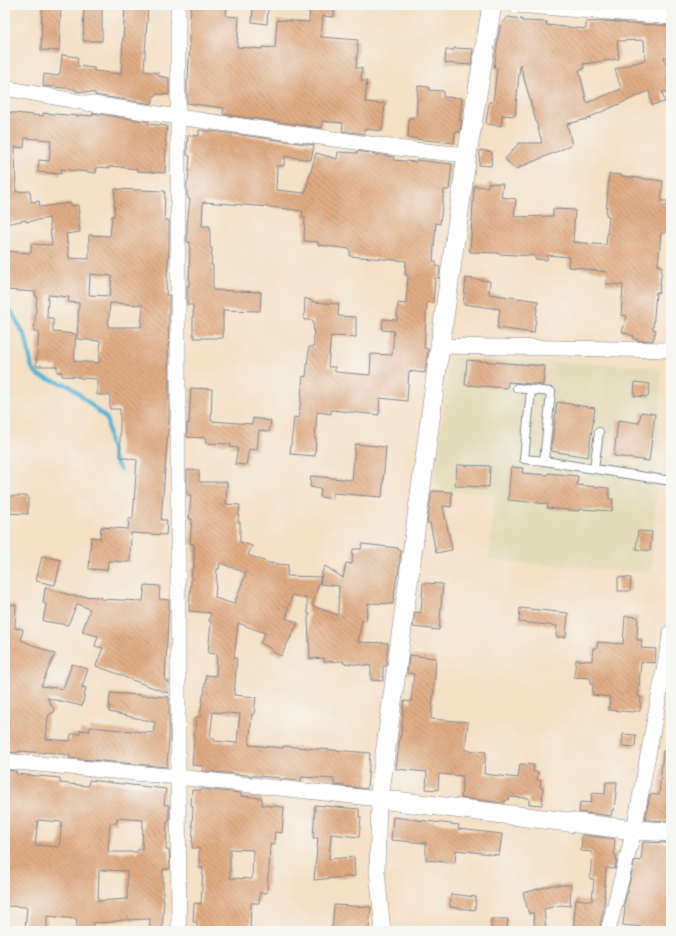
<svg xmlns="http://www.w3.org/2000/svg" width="676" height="936" viewBox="0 0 676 936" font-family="'IM FELL French Canon',serif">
	<defs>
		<pattern id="building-back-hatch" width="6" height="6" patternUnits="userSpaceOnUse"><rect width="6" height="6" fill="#e0ac83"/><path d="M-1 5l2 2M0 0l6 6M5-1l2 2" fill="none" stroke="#b58c6e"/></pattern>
	</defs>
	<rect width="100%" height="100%" fill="#f6f6f2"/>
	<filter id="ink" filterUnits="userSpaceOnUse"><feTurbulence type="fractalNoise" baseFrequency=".025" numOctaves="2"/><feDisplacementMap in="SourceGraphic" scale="8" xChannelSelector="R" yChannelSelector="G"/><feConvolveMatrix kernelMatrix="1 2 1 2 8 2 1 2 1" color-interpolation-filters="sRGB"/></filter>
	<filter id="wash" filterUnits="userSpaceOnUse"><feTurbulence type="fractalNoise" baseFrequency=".012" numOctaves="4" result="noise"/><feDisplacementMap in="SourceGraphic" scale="16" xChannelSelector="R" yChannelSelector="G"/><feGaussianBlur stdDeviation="0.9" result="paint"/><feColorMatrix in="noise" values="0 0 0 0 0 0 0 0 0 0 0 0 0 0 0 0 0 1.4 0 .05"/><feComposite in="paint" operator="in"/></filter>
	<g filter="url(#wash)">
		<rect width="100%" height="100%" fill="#f3e0c5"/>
		<path fill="#e2dcba" d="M455 357 654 367 661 372 652 573 489 560 495 495 441 489 435 482 449 361Z"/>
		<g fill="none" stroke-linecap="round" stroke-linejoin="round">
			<path stroke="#54b4d3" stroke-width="4" d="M5 304 12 312 26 338 32 368 39 376 70 386 107 419 109 438 113 457 120 470"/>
		</g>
		<g id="blocks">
			<path fill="url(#building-back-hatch)" fill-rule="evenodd" d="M42 5H61L59 51 41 50Z
				M84 5H102V41H83Z
				M125 5H148L144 71 159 73 158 76 169 78V95L156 94V96L154 95 152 104 95 95V93L75 91V89L43 86 44 74 57 76 58 74H60L62 55 78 57 77 66 94 68V71L121 74Z
				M191 5H227L226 16 239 17 237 47 262 49V47L275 48 277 20 309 22 310 5 334 6V17L323 16 321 37 358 40 357 46H358L356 68H362L361 81H367L365 102 385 104 382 131 365 129V134L342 131 343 123 322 121V128L223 114 224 108 187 103 188 97H187V80H188L190 43H189Z
				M253 7 268 8 267 24 252 22Z
				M508 17 522 19V21L547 22 546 25 586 29V22L608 21 626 23V24H640L671 26V58L664 57 670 76 667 77 668 92H662L665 102 652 105 649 91 590 117 591 118 567 124 572 145 516 169 505 159 519 143H542L520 64 515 116 502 115 501 126 486 124 489 102H493L497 68H494L500 26ZM644 40 645 60 615 69 621 89 587 103 579 70 584 69 583 64 619 59 617 41Z
				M454 48 473 49 471 65 445 63 446 50H454Z
				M418 86 429 87V90L443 91V97L462 98 460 120H462L460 132H455L454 143 408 138 409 118H416Z
				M5 112 43 116V113L79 116V115L92 116 93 113 149 122V124L167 126 165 142H166L165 173 137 171V169L110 166V168L97 167 96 173 61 169V174L38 172 39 160 49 161 51 140 25 138 24 148 15 147 16 192 30 191 31 202 39 201 40 207 71 203 72 206 78 205 79 216H78L80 232 66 234 69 258 89 259V235L110 236 112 216H114L115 189 165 191 164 220H169V245L166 295H169L168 370H169V419L161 520H167L166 535 131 533 130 562 108 561 107 570 89 569 91 537 100 538 101 527 128 529 129 518H133L137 460 120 457V409H110V395H97V379L80 378V377L62 376V372H57V366H36L39 332H34L37 296H35L36 292 5 290V251L31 253V244L52 245 49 218 26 222V220L5 224ZM90 274 112 276 110 296 89 295ZM48 295 69 297 68 302 79 303 77 339 101 341 99 363 74 361 76 334 53 332V318H47ZM110 303 143 305 141 327H108Z
				M199 130 219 132 314 145 311 160 285 156 284 166H277L276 190 305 193 316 153 337 159 338 152 357 153V151L394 157 393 160 416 162V160L452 164 449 190H444L440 224 436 223 433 261H436V266L440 267 439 278H435L433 303 427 302 424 348 428 349 425 373 409 371 407 401 380 398 379 415 331 410V414L317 412 315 439H316L315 456 290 454 294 417 299 418 303 376 306 377 309 347H314L313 320H304L305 298 314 302 339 304 338 316 356 317V337L331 336 328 367H335V372L370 375 371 354 392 355 394 331 382 330 383 319 397 320 398 303 406 304 408 275H405L406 261 350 256V249L318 245V242L304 241 305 217H302L303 211 271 207 203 202 202 226H210V248H212L211 265H213V290L261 292 260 311 223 310V338H194V335H193V305H187V286H189L190 242H187V225L190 199H188V196H187V182H188L190 156 187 155V150L188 135 199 136Z
				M480 150 492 152 491 166 479 165Z
				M609 174 622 175V176L663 181 661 201H668L666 233H661L658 266H662L659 293 656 292 653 329 656 330 653 341 638 340 633 339 634 336 622 332 627 316 621 315 623 285 606 284 607 272 583 269V268L568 267 569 257 548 255 547 260 535 259V256L498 254V253L470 252 474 186 488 187V183L503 184 501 197 516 199 514 217 553 216V209L575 210 573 242 606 245 609 216 606 215Z
				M466 278 490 281 489 294 538 301 534 333 497 328 500 309 463 304Z
				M467 360 545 366 543 385 508 382 507 388 465 385Z
				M635 382 650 384 648 397 634 396Z
				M191 388 212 389 211 421 252 424 253 418 271 421 269 432 259 430 257 450 249 449 246 465 235 464 238 448 230 447 231 444 206 443V438L187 437V423L189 424Z
				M557 402 595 408 588 457 551 451Z
				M641 412 655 414 649 461 614 456 618 420 639 423Z
				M355 444 386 447 382 497 333 493V499L320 497 321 489 310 487 311 476 352 480Z
				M457 465 490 466 489 487 455 486Z
				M511 467 523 468 522 473 548 475V473L578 476 577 485 609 488V499H613L612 511 579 509V511L547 508 548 504 508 500Z
				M187 470H199V482H227L226 504 240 505 238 522H240V542L252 546 248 555 269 563 288 565 287 576 321 577 312 606 338 615 339 586 320 584 322 572 325 566 343 578 346 563 352 564 353 549H361L362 544 398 548V550H401L398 575H397L395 589 393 604 368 603 366 621 362 620 358 642 388 643 386 666H383V681L371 680V666L343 663 344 661 324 662V658L310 659 308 618 310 614H308L307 599 292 595 286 618 298 623 281 656 271 651 272 649 260 643 265 633 238 623 234 658H237L234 695 256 697 254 714H252L249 745 283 748V746L370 753 367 789 334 785V779L302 777 301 781 280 779V778L202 771 203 766 192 765 196 717H200L203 695H204L206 675 216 676 217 654 208 653 211 622 209 621 211 613 189 611 192 568H194V544H190L192 519H189L191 495H187ZM220 563 246 573 234 604 215 598 217 569H219ZM213 712 240 714 237 743 214 741V738H210Z
				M432 491 452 492 451 507 443 506 452 550 436 553 430 523H427Z
				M5 496H28V514L5 513Z
				M638 531 652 532 650 551 636 549Z
				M42 556 61 560 55 585 36 581Z
				M618 577 631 578 630 591H618Z
				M423 583 443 584 439 630 413 627 415 612 421 613Z
				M145 585 160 586 159 599 169 600 165 681H169L168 693 124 677V676L96 666 103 648 95 646 98 636 82 632 90 609 77 604 68 625 43 621 46 604 43 603 45 588 74 596 101 597 100 599 143 601Z
				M5 604 16 605 15 628 23 629 21 640 55 654 41 686 63 689 72 664 88 669 82 687 86 688 82 706 47 698 55 711 48 716 46 739 70 741 71 734H80V730L90 731V727L153 733 155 722 109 712 110 693 169 697V739L167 767 69 758 70 755 45 752V753L19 751 18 753 5 752V665L8 646 5 645Z
				M520 608 568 613 566 637H556L557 626 519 622Z
				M625 616 638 617 637 640H642L641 648 656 649 655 663 641 662 638 697H641L640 711H634V712L609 710 610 697 592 695 593 685 590 684 591 678 574 677 576 660 592 661 593 648H597L598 642 623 644Z
				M409 655 436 658 434 688 431 719 468 722 465 750 486 752 484 774 518 778 520 764 534 765 533 771 538 772 537 780H541L540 787 543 788 542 805 529 804V798L509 797 508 800H505V803L461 798 463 776 439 774 438 790 426 789 427 772 396 769 400 736H401L404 701 411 702 414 674 407 673Z
				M623 734 636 735 635 747 622 746Z
				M663 751 671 752V821L645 820 650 794 659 795Z
				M5 770 16 771V774L60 778V783L88 786 89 780 166 789 164 805H169V822H167L166 850H169L170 869H163V900H164L162 931H149L150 919 125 920 114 921V922L93 923V931H76L77 919 47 916V930H25L27 907 5 906ZM117 818 143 820 142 849H138V852H108L110 823H117ZM38 820 62 822 59 847 35 845ZM99 870 127 871V899L98 901Z
				M606 782H617L614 810H612L611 816 579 812 580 802 591 803 592 793 605 794Z
				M201 789 241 793V796L262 798V805L284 807 282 833 275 832 274 844H270L269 873H268L267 893 260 892 259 903H251L250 931H197V922H193L194 903 201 904 203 868H199V848H192L193 826H192L193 806 191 805 192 790H201ZM230 849 253 850 252 879 230 878Z
				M315 805 359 809V817H361L359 837 331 834 329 859 354 857 355 876 314 880 318 838H313Z
				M393 817 459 825 458 829 502 834 499 855 456 850 455 863 426 860V843L391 840Z
				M582 835 615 839 614 854 616 855V859H617L615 869 606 868 604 896H605L603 913 599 931H573L576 899 592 901 594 879H590L592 852 581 851Z
				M643 842 671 843V928L652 926V928L623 925 625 907H624V904L627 893H628V888L635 860 641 861Z
				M553 885H571L570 906 561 905 544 909 546 931H535L533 912 529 914 523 893Z
				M451 894 476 897 475 910 450 907Z
				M334 905 371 907 369 929H353V931H332Z
				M491 919H508L507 931H491Z"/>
		</g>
	</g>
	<g filter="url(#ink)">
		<use href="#blocks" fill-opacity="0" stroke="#878892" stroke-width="1"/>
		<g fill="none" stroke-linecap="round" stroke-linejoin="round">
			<defs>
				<path id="service" d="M517 388 551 392 544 461
					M531 390 524 459 544 461 671 481
					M594 469 599 432"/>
				<path id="minor" d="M178 5V777L179 931
					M516 5 671 17
					M5 88 86 103 178 117 405 149 467 155
					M440 346 671 350
					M5 761 178 777 379 799 377 871 383 931
					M608 931 634 830 671 632"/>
				<path id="tertiary" d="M492 5 467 155 440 346 379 799 634 830 671 832"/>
			</defs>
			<use href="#service" stroke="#878892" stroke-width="10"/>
			<use href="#minor" stroke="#878892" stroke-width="16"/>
			<use href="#tertiary" stroke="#878892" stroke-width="20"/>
			<use href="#service" stroke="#fff" stroke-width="8"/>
			<use href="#minor" stroke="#fff" stroke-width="15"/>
			<use href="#tertiary" stroke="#fff" stroke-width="19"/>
		</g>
	</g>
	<rect width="676" height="936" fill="none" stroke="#f6f6f2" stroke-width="20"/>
</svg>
